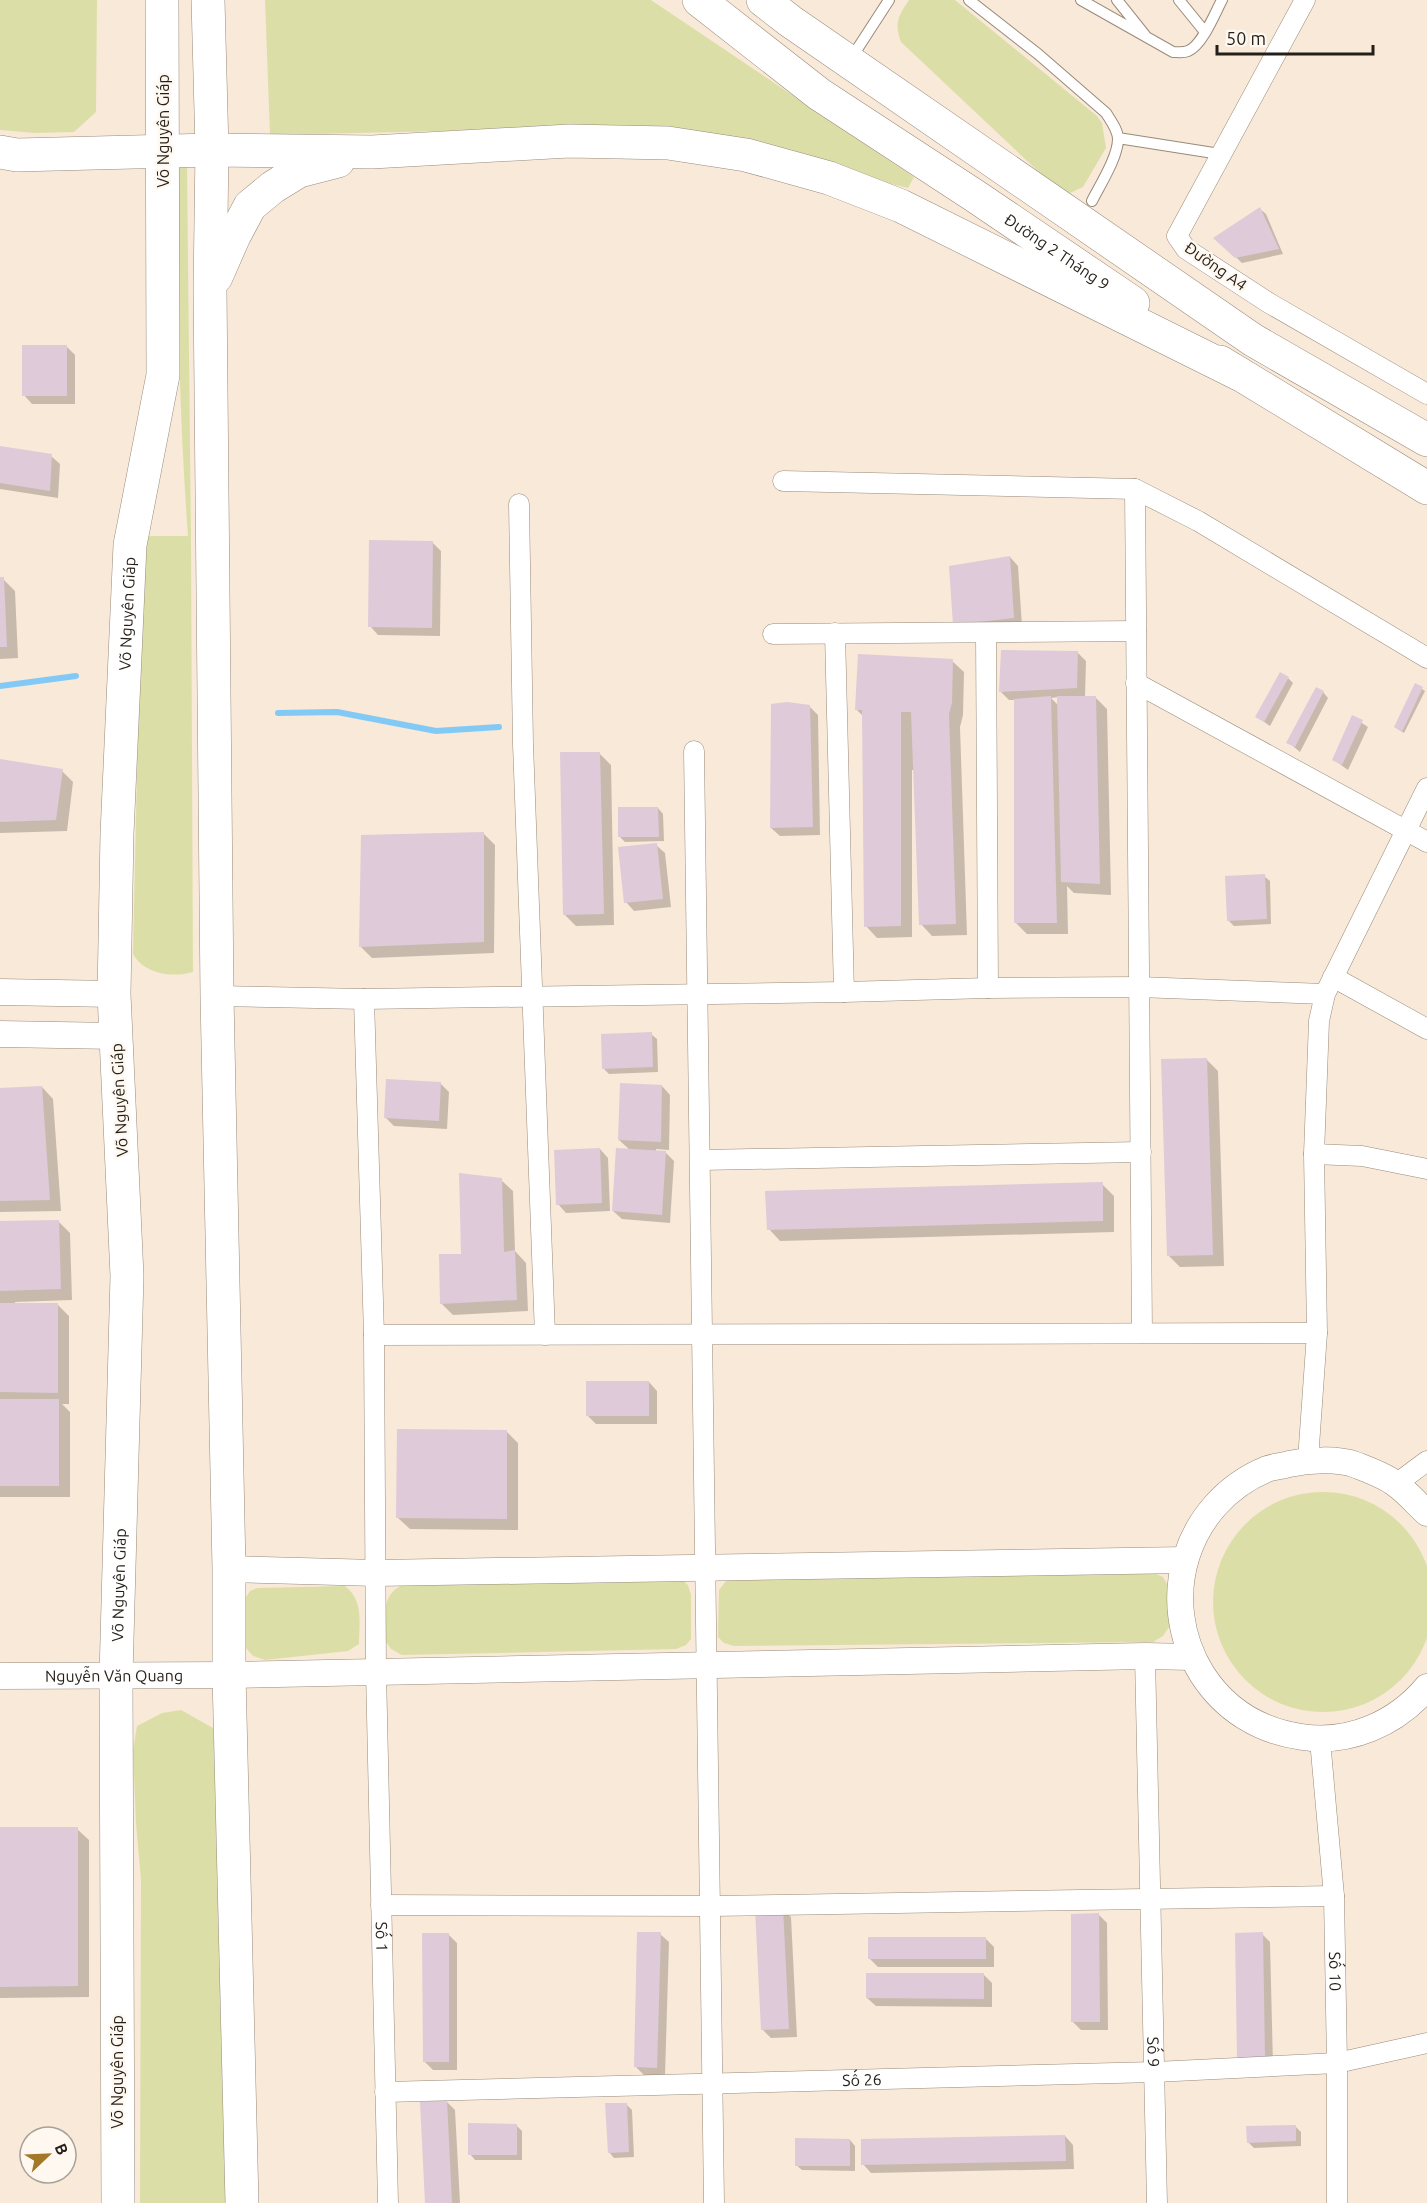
<svg xmlns="http://www.w3.org/2000/svg" width="1427" height="2203" viewBox="0 0 1427 2203" font-family="Ubuntu,sans-serif">
	<rect width="100%" height="100%" fill="#f9e9d8"/>
	<path fill="#dbdfa7" d="M0 0H97L96 112 74 132 35 133 0 130Z
		M265 0H651L914 177 908 188 748 149 530 129 270 135Z
		M909 0H955L1097 116 1102 123 1106 148 1083 187 1070 193 1058 190 901 42C894 22 898 17 909 0Z
		M177 166H187L191 541 193 972C172 978 144 974 133 954L142 542 145 536H188C179 413 177 290 177 166Z
		M1213 1602a110 110 0 1 1 220 0a110 110 0 1 1-220 0Z
		M1150 1571 1163 1577 1169 1588V1627L1163 1636 1153 1642 734 1646 724 1643 718 1637 719 1590 726 1581 738 1577Z
		M681 1579 688 1585 691 1595V1639L686 1645 676 1649 402 1655 391 1649 384 1639C386 1617 380 1596 402 1585Z
		M345 1586C364 1601 359 1622 359 1644L348 1651 265 1660 253 1656 246 1648V1597L250 1591 257 1588Z
		M181 1710 213 1728 221 1841 231 2203H140L141 1880 136 1823 133 1750 137 1726 162 1713Z"/>
	<path fill="#0003" fill-rule="evenodd" d="M1260 209 1266 214 1283 254 1242 263 1216 238Z
		M67 347 75 355V404H32L24 395Z
		M0 448 51 456 60 464 58 498 0 489Z
		M432 542 441 551 440 636 378 635 370 626Z
		M1010 557 1018 566 1022 626 963 633Z
		M0 579H3L15 591 18 658 0 659Z
		M1077 652 1086 661 1085 697H1095L1107 709 1111 895 1074 893 1067 886 1068 934H1027L1016 923 1015 700H1009L1001 692ZM1058 697V705L1051 698Z
		M952 661 964 672 963 715 960 727 967 935 932 936 921 924 914 770H912V937L877 938 866 926 863 716 856 709Z
		M1288 678 1293 683 1270 726 1257 717Z
		M1416 685 1425 691 1404 733 1398 729Z
		M1323 692 1328 698 1300 752 1288 742Z
		M809 706 818 715 820 835 780 836 771 828Z
		M1353 717 1368 727 1348 770 1334 760Z
		M599 753 611 765 614 925 576 926 565 915Z
		M0 761 62 771 73 782 67 831 0 833Z
		M658 808 663 814 664 841 625 842 620 837Z
		M483 833 495 845 494 953 372 958 361 947Z
		M656 845 665 853 671 907 634 911 626 902Z
		M1264 876 1270 881 1271 924 1234 926 1228 920Z
		M651 1034 657 1039 658 1072 609 1074 604 1069Z
		M1207 1060 1218 1071 1224 1266 1180 1267 1169 1256Z
		M440 1083 449 1092 447 1129 394 1126 385 1117Z
		M662 1086 670 1095 669 1150 656 1149V1152L666 1153 674 1161 670 1223 622 1219 613 1211 630 1150 619 1140Z
		M42 1087 53 1099 61 1211 0 1212V1089Z
		M600 1149 608 1158 610 1211 566 1213 558 1204Z
		M501 1180 513 1191 515 1251 526 1263 528 1311 453 1315 441 1303 462 1256Z
		M1102 1184 1114 1196V1232L780 1241 769 1229Z
		M59 1222 70 1233 72 1300 15 1302V1304H57L69 1316V1404H62L70 1412V1497H0V1223Z
		M649 1382 657 1391V1424H596L587 1415Z
		M506 1431 518 1443V1530L410 1529 398 1518Z
		M0 1829H77L89 1840V1997L0 1998Z
		M782 1909 791 1917 797 2037 771 2038 762 2029Z
		M1099 1915 1107 1923 1108 2030H1081L1073 2022Z
		M448 1934 457 1943V2070H433L424 2061Z
		M660 1934 669 1942 665 2076 644 2075 635 2066Z
		M1262 1934 1270 1942 1273 2065H1247L1239 2057Z
		M986 1939 994 1947V1967H878L869 1958Z
		M984 1975 992 1983V2007L876 2006 867 1998Z
		M447 2102 455 2110 460 2203H426Z
		M626 2104 632 2110 634 2157 614 2158 609 2152Z
		M516 2125 522 2131V2160H475L470 2154Z
		M1295 2126 1301 2132V2146L1254 2148 1248 2142Z
		M1065 2136 1073 2145 1074 2169 871 2173 863 2164Z
		M850 2140 855 2146V2171L802 2170 796 2165Z"/>
	<g fill="none" stroke-linecap="round" stroke-linejoin="round">
		<path stroke="#83c9f6" stroke-width="6" d="M0 686 76 676
			M278 713 337 712 436 731 499 727"/>
	</g>
	<path fill="#decad9" d="M1260 207 1279 249 1235 258 1213 238Z
		M22 345H67V396H22Z
		M0 446 52 454 50 491 0 483Z
		M369 540 433 541 432 628 368 627Z
		M1010 556 1014 618 953 625 949 566Z
		M0 577H4L7 647H0Z
		M1001 650 1078 651 1077 688 999 692Z
		M858 654 953 659 952 703 949 714 956 924 919 925 911 712H901V926L864 927 862 710H855Z
		M1280 672 1289 677 1264 722 1255 717Z
		M1415 683 1423 687 1402 732 1394 727Z
		M1316 687 1324 691 1295 747 1286 743Z
		M1051 696 1057 923H1014V699Z
		M1057 696H1096L1100 884 1061 882Z
		M787 702 810 705 813 827 770 828 771 704Z
		M1352 715 1363 720 1342 765 1332 760Z
		M560 752H600L604 914 563 915Z
		M0 759 63 769 56 820 0 822Z
		M618 807H658L659 837H618Z
		M484 832V942L359 947 361 835Z
		M657 843 663 899 624 903 618 847Z
		M1265 874 1267 919 1227 921 1225 876Z
		M652 1032 653 1067 602 1069 601 1034Z
		M1207 1058 1213 1255 1167 1256 1161 1059Z
		M386 1079 441 1082 439 1121 384 1118Z
		M620 1083 662 1085 661 1142 618 1140Z
		M42 1086 50 1200 0 1201V1088Z
		M600 1148 602 1203 556 1205 554 1150Z
		M616 1148 666 1151 662 1215 612 1211Z
		M459 1173 502 1178 504 1252 515 1250 517 1300 440 1304 439 1254H461Z
		M1103 1182V1221L767 1230 765 1191Z
		M59 1220 61 1289 0 1291V1221Z
		M0 1303H58V1393L0 1392Z
		M586 1381H649V1416H586Z
		M0 1399H59V1486H0Z
		M397 1429 507 1430V1519L396 1518Z
		M0 1827H78V1986L0 1987Z
		M783 1907 789 2029 761 2030 755 1908Z
		M1099 1913 1100 2022H1071V1914Z
		M637 1932H661L657 2068 634 2067Z
		M1263 1932 1265 2057H1237L1235 1933Z
		M422 1933H449V2062H423Z
		M868 1937H986V1959H868Z
		M866 1973H984V1999L866 1998Z
		M447 2100 452 2203H425L420 2102Z
		M605 2103H627L629 2152 608 2153Z
		M468 2123 517 2124V2155H468Z
		M1296 2125V2141L1247 2143 1246 2126Z
		M1065 2135 1066 2161 861 2165V2139Z
		M795 2138 850 2139V2166H795Z"/>
	<g fill="none" stroke-linecap="round" stroke-linejoin="round">
		<defs>
			<path id="service" d="M969 0 1038 54 1106 113C1111 121 1118 130 1118 139 1118 157 1100 185 1092 201
				M1081 0 1173 52C1178 52 1183 53 1188 51 1202 46 1215 13 1222 0
				M1117 0 1145 35
				M1179 0 1205 32
				M854 54 889 0
				M1118 138 1220 154"/>
			<g id="minor">
				<path d="M1305 0 1177 236 1186 249 1269 303 1427 394"/>
				<path d="M783 481 1135 489 1198 521 1427 658"/>
				<path d="M1135 489 1142 1333"/>
				<path d="M519 504 523 744 545 1335"/>
				<path d="M835 633 844 992"/>
				<path d="M986 633 988 988"/>
				<path d="M773 634 1136 631"/>
				<path d="M1136 683 1427 842"/>
				<path d="M694 751 714 2203"/>
				<path d="M1333 977 1427 1029"/>
				<path d="M217 996 364 999 844 992 988 988 1139 987 1325 994"/>
				<path id="s1" d="M364 999 374 1335 376 1671 388 2203"/>
				<path d="M1314 1154 1362 1156 1427 1169"/>
				<path d="M701 1160 1141 1152"/>
				<path d="M374 1335 1317 1333"/>
				<path d="M1308 1460 1317 1333 1314 1154 1319 1021 1325 994 1427 788"/>
				<path d="M1396 1484 1427 1461"/>
				<path id="s2" d="M1145 1656 1157 2203"/>
				<path id="s3" d="M1320 1740 1334 1896 1337 2063V2203"/>
				<path d="M381 1905 711 1906 1334 1896"/>
				<path id="s4" d="M385 2092 1155 2072 1337 2063 1427 2043"/>
			</g>
			<g id="tertiary">
				<path d="M0 992 114 994"/>
				<path d="M0 1034 116 1036"/>
				<path d="M1427 1513C1417 1504 1408 1493 1397 1485 1386 1476 1369 1470 1356 1465 1337 1458 1308 1460 1289 1464 1282 1466 1273 1467 1267 1469 1185 1503 1156 1600 1202 1674 1225 1710 1260 1731 1302 1737 1349 1744 1396 1724 1427 1687"/>
				<path d="M229 1569 376 1573 1185 1560"/>
				<path id="s5" d="M0 1676 229 1675 1145 1656 1192 1657"/>
			</g>
			<g id="trunk">
				<path d="M208 0 212 150 210 289 217 996 229 1569V1675L242 2203"/>
				<path id="s6" d="M699 0 819 94 975 196 1133 303"/>
				<path d="M763 0 790 21 1253 340 1427 440"/>
				<path d="M0 152 17 155 212 150 372 152 569 141 668 143 746 155 829 178 901 206 1239 374"/>
				<path d="M216 277 234 236 250 206 273 187 299 171 338 161"/>
				<path d="M1220 362 1427 488"/>
				<path id="s7" d="M118 2203 116 1676 127 1276 114 994 117 834 130 545 163 375 162 0"/>
			</g>
		</defs>
		<use href="#service" stroke="#998a7a" stroke-width="12"/>
		<use href="#minor" stroke="#998a7a" stroke-width="21"/>
		<use href="#tertiary" stroke="#998a7a" stroke-width="27"/>
		<use href="#trunk" stroke="#998a7a" stroke-width="34"/>
		<use href="#service" stroke="#fff" stroke-width="10"/>
		<use href="#minor" stroke="#fff" stroke-width="20"/>
		<use href="#tertiary" stroke="#fff" stroke-width="26"/>
		<use href="#trunk" stroke="#fff" stroke-width="33"/>
	</g>
	<g text-anchor="middle" dominant-baseline="central" stroke-width="5" stroke-linejoin="round" paint-order="stroke">
		<g font-size="16" fill="#241f18" stroke="#fff8f1">
			<text transform="translate(163 131) rotate(-90)">Võ Nguyên Giáp</text>
			<text stroke="none"><textPath href="#s6" startOffset="438">Đường 2 Tháng 9</textPath></text>
			<text transform="translate(1216 266) rotate(35)">Đường A4</text>
			<text stroke="none"><textPath href="#s7" startOffset="1590">Võ Nguyên Giáp</textPath></text>
			<text transform="translate(119 1100) rotate(-93)">Võ Nguyên Giáp</text>
			<text stroke="none"><textPath href="#s7" startOffset="618">Võ Nguyên Giáp</textPath></text>
			<text stroke="none"><textPath href="#s5" startOffset="114">Nguyễn Văn Quang</textPath></text>
			<text stroke="none"><textPath href="#s1" startOffset="938">Số 1</textPath></text>
			<text stroke="none"><textPath href="#s3" startOffset="232">Số 10</textPath></text>
			<text stroke="none"><textPath href="#s2" startOffset="396">Số 9</textPath></text>
			<text transform="translate(117 2072) rotate(-90)">Võ Nguyên Giáp</text>
			<text stroke="none"><textPath href="#s4" startOffset="477">Số 26</textPath></text>
		</g>
	</g>
	<g transform="translate(48 2155) rotate(67)"><circle r="28" fill="#fff8f1" stroke="#a7a19a" stroke-width="1.5"/>
	<path d="M0-4.5L10 22L0 15L-10 22Z" fill="#a17927"/>
	<text y="-9" font-size="16" font-weight="bold" text-anchor="middle" fill="#241f18">B</text>
	</g>
	<path d="M1217 45v9h156v-9" fill="none" stroke="#241f18" stroke-width="3"/>
	<text x="1226" y="45" font-size="18" fill="#241f18" stroke="#fff8f1" stroke-width="4.5" paint-order="stroke">50 m</text>
</svg>
